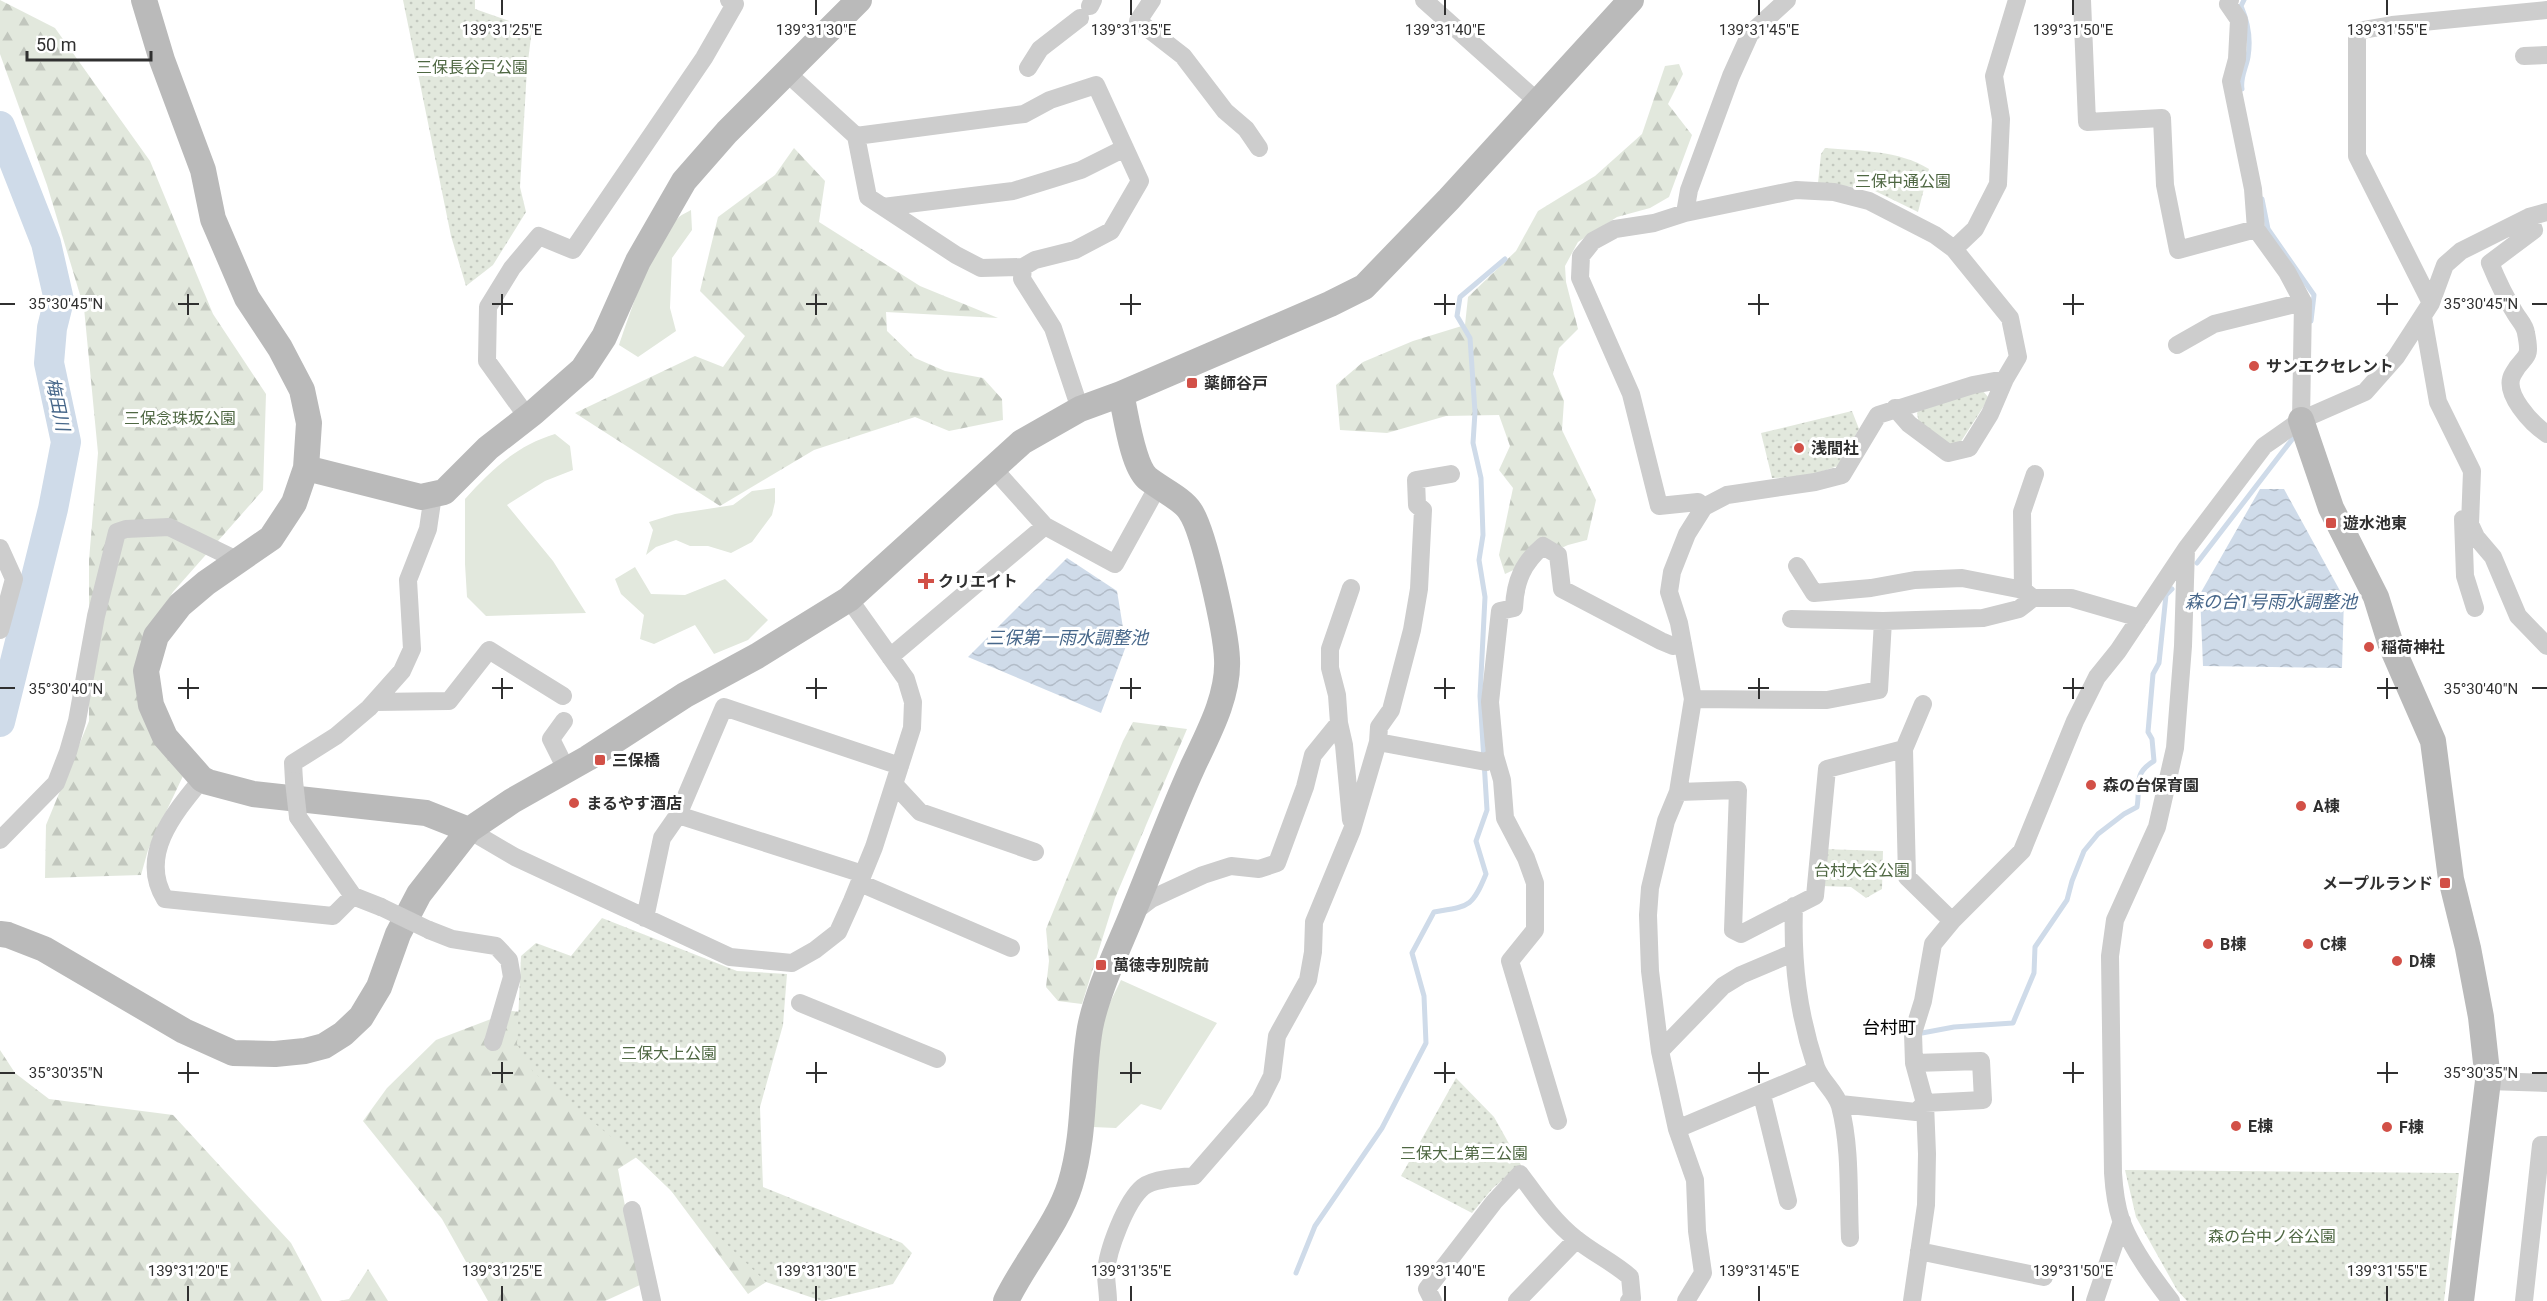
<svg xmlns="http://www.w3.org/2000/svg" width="2547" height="1301" viewBox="0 0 2547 1301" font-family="Roboto,'Noto Sans JP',sans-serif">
	<defs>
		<pattern id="forest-firs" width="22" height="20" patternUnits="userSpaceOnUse" patternTransform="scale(1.5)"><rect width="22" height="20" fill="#e2e8dd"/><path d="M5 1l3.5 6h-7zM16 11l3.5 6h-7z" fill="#c2c7be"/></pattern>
		<pattern id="park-dots" width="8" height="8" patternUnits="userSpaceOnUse" patternTransform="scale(1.5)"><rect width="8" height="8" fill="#e2e8dd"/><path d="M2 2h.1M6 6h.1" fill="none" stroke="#c2c7be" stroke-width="1.8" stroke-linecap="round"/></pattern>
		<pattern id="water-waves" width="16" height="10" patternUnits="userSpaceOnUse" patternTransform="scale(1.5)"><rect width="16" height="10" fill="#cfdbe9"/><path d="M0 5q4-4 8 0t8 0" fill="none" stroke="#b2bcc8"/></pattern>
	</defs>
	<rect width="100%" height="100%" fill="#fff"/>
	<path fill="#e2e8dd" d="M691 210 692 230 672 258 670 308 676 331 638 357 619 345C631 310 653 242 679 217 682 214 688 212 691 210Z
		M555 434 570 446 573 470 545 481 507 505 553 561 586 613 486 616 467 597 465 564V499C492 469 516 446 555 434Z
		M775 488V502L772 515 752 542 731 553 708 546H690L676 540 656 547 646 555 653 530 649 522 675 514 733 505 752 491Z
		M635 567 651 594 685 595 725 579 768 620 748 640 714 654 695 625 654 644 640 639 644 615 621 594 615 579Z
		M1121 980 1217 1023 1161 1110 1141 1104 1116 1128 1092 1127 1102 1019Z"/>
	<path fill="url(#forest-firs)" d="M0 0 55 28 150 161 213 314 266 394 263 490 173 592 152 625 141 653 183 776 148 850 141 875 45 878 46 825 89 721V560L98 453 84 308 47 185 0 54Z
		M1679 64 1683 74 1668 104 1692 135 1669 197 1650 208 1617 217 1578 242 1565 266 1566 282 1578 329 1559 348 1553 374 1564 401 1562 430 1596 500 1587 540 1568 545 1505 574 1499 555 1513 488 1499 470 1510 446 1499 415 1446 416 1387 433 1340 430 1336 385 1363 362 1413 341 1465 325 1468 297 1516 251 1538 211 1595 176 1642 134 1665 66Z
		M794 148 825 181 819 222 920 286 998 318 886 312 887 331 915 358 945 371 983 378 1002 399 1003 420 949 431 915 417 814 450 720 506 575 413 695 356 723 367 745 336 700 291 718 217 775 175Z
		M1133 722 1187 729 1115 898 1082 1004 1058 1001 1046 987 1049 961 1046 929 1123 741Z
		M512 1011 539 1014 787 1268 748 1294 643 1153 618 1169 640 1285 605 1301H488L442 1219 363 1121 387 1088 436 1040Z
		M0 1050 15 1073 49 1099 173 1115 291 1243 322 1301H0Z
		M368 1269 388 1301H339L349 1299Z"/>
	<path fill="url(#park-dots)" d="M403 0H475V9L532 29 527 69 520 187 526 212 493 265 466 286 451 236Z
		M1825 148C1859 151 1899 150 1929 169L1918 212 1871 189 1818 183 1821 154Z
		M1982 390 1989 398 1960 443 1947 445 1919 424 1917 413 1922 405Z
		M1852 411 1859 429 1838 466 1805 477 1772 478 1761 433Z
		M1822 849 1883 851 1882 889 1866 898 1851 887 1821 886Z
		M602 918 737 971 787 974 783 1025 760 1107 763 1187 902 1243 912 1253 893 1284 822 1301 766 1282 640 1161 533 1072 517 1044 521 956 536 943 571 956Z
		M1456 1078 1494 1117 1521 1165 1493 1188 1472 1213 1401 1176Z
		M2125 1170 2459 1173 2444 1301H2187L2177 1290 2136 1217Z"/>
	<path fill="url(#water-waves)" d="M2260 489H2284L2344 598 2342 668 2203 666 2200 594Z
		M1067 558 1117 591 1126 646 1101 713 968 657Z"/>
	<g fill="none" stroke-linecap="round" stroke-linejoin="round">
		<path stroke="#cfdbe9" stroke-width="5" d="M2242 89C2240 78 2246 68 2248 57 2251 39 2248 22 2241 6L2244 0
			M2262 199 2268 229 2314 295 2311 321
			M2197 563 2297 433
			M1922 1033 1954 1027 2013 1023 2034 973 2035 947 2067 900 2072 881 2084 851 2098 834 2124 814 2137 807C2141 785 2132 774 2154 761L2152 739 2148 732 2153 674 2159 663 2166 595 2172 589
			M1296 1273 1315 1226 1382 1128 1426 1043 1424 996 1412 953 1434 912C1469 906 1472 908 1486 874L1476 841 1487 810 1480 696 1485 597 1479 560 1483 535 1481 478 1473 443 1475 412 1470 338 1457 316 1460 297 1505 259"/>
		<path stroke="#cfdbe9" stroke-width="30" d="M0 126 46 243 59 300 52 328 49 363 66 442 53 509 0 722"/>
		<path stroke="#cdcdcd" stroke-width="18" d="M1152 0 1138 21 1183 56 1225 111 1246 129 1259 148
			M1424 0 1538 102
			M2082 0 2087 122 2162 118 2165 185 2178 250 2256 229
			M2230 0 2228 4 2239 20 2237 59 2231 81 2253 189 2256 229 2287 272 2303 302 2301 420
			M1090 6 1093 0
			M2524 56 2547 55
			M1028 68 1040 49 1080 18
			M787 73 856 136 868 197 956 255 981 268 1023 267
			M856 136 1024 114 1050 100 1096 85 1140 181 1111 231 1075 250 1035 260 1023 267 1022 279 1053 328 1080 409
			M883 207 1013 191 1081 170 1125 148
			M1685 213 1796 190 1834 192 1869 201 1935 235 1954 249 2010 318 2018 357 2005 379 1973 385 1878 415 1842 475 1815 482 1727 495 1704 507 1687 534 1672 572 1669 592 1679 623 1693 699 1678 792 1666 821 1650 888 1648 915 1650 971 1660 1051 1677 1129 1695 1180 1697 1231 1703 1273 1686 1301
			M2529 217 2534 230 2490 263C2497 280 2505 297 2515 313 2519 320 2525 325 2526 333 2532 363 2524 353 2513 374 2502 393 2532 424 2547 434
			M1954 249 1975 229 1998 184 2001 119 1994 76 2017 0
			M2431 303 2357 156V31L2392 25 2547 10
			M2423 317 2438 402 2472 471 2470 524 2476 537 2493 557 2518 616 2547 646
			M2177 345 2214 324 2303 302
			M1895 408 1909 424 1948 453 1969 448 1990 414 2005 379
			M528 418 487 361 488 307 512 268 539 236 573 250 704 58 735 4 729 0
			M993 468 1045 526 1115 564 1158 486
			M1704 507 1698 502 1659 506 1631 394 1580 278 1581 256 1593 241 1615 229 1654 223 1685 213 1689 190 1731 76 1750 34 1787 0
			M2463 519 2465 576 2475 608
			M0 548 14 579 0 630
			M1797 566 1814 593 1871 588 1915 580 1962 578 2023 590 2033 598
			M2023 590 2022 512 2035 474
			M1791 619 1883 621 1983 618 2019 609 2033 598H2071L2140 618
			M890 657 1045 526
			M1693 699 1827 700 1879 690 1883 621
			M375 702 449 701 489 650 563 696
			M564 721 551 739 567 771
			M1378 742 1486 762 1495 756 1490 702 1500 611 1514 608C1515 581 1523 563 1543 546L1558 555 1562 589 1661 641 1673 646 1683 644
			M1904 749 1923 704
			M1495 756 1502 780 1505 818 1526 858 1535 883V930L1510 961 1558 1121
			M202 779C175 812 138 855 165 899L333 916 353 896
			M294 781 293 763 336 736 369 708 402 671 412 649 408 580 428 529 433 495
			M894 784 920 812 1035 852
			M1678 792 1738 790 1733 930 1741 934 1815 896 1827 769 1904 749 1907 877 1952 921
			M678 815 863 874
			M298 817 353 896 381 907
			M1351 820 1344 745 1339 723 1337 695 1330 668V649L1351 588
			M469 830 515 857 730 957 792 963 815 950 838 932 852 901 874 847 912 728 913 702 906 679 849 599
			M0 840 56 783 68 752 77 721 96 616 117 532 126 529 169 527 239 561
			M860 883 1011 948
			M1794 906C1792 963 1798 1013 1816 1067 1821 1081 1836 1092 1840 1106 1851 1148 1848 1195 1850 1238
			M1134 912 1151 899 1203 875 1231 866 1259 869 1277 863 1305 787 1313 755 1339 723
			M645 918 662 838 678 815 724 707 900 766
			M429 930 452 939 496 946 509 960 512 977 493 1042
			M800 1003 937 1059
			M1660 1051 1723 986 1741 975 1793 953
			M2488 1081 2547 1083
			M1762 1095 1788 1201
			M1840 1104 1916 1112 1925 1103 1983 1100 1981 1061 1914 1063
			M1677 1129 1817 1070
			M632 1210 652 1301
			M1919 1251 2044 1277
			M1108 1301C1108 1292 1106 1282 1106 1273 1107 1251 1126 1201 1143 1187 1153 1179 1181 1177 1194 1176L1260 1100 1272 1076 1277 1036 1308 980 1313 952 1314 922 1352 830 1378 742 1379 727 1391 710 1412 630 1419 589 1423 510 1417 505 1416 480 1451 474
			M1433 1301 1427 1289 1494 1202 1520 1174C1537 1197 1553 1221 1576 1239 1593 1253 1613 1262 1630 1277L1632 1298 1629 1301
			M1517 1301 1576 1240
			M1912 1301 1926 1205 1927 1154 1925 1103 1914 1063 1913 1033 1923 1001 1933 944 1952 921 2022 851 2075 721 2097 677 2118 651 2186 549 2264 446 2301 420 2365 392 2396 357 2431 303 2445 265 2461 251 2529 217 2547 212
			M2095 1301 2122 1221
			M2171 1301C2153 1278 2131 1248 2121 1220 2116 1205 2114 1189 2113 1173L2110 956 2115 920 2157 827 2175 748 2183 646 2186 549
			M2524 1301 2541 1145H2547"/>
		<path stroke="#bababa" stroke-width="26" d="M144 0 162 60 203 170 213 219 247 298 280 348 302 390 309 423 306 468 294 503 271 538 206 583 180 605 156 636 146 671 151 705 165 737 202 779 208 782 253 794 426 813 469 830
			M2301 420 2331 508 2376 597 2391 645 2433 741 2451 879 2468 948 2481 1017 2488 1081 2461 1301
			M306 468 421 497 444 492 488 448 533 413 583 369 604 337 638 261 684 181 727 132 859 0
			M0 934 8 935 44 949 184 1031 233 1053 275 1054 305 1051 324 1046 343 1034 361 1017 379 987 398 934 419 894 469 830 512 801 588 758 685 695 757 656 849 599 1022 442 1080 409 1121 394 1330 304 1364 287 1449 199 1631 0
			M1006 1301C1024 1263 1058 1224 1070 1185 1086 1134 1081 1080 1090 1028 1097 991 1119 947 1133 912 1153 864 1171 814 1193 766 1208 734 1229 696 1227 659 1226 633 1204 530 1190 511 1183 499 1159 488 1147 478 1132 464 1126 414 1121 394"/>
		<path stroke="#cdcdcd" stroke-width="18" d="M294 781 298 817
			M381 907 429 930"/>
	</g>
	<path fill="none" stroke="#303030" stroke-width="2" d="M502 0V15M816 0V15M1131 0V15M1445 0V15M1759 0V15M2073 0V15M2387 0V15M188 294V315M502 294V315M816 294V315M1131 294V315M1445 294V315M1759 294V315M2073 294V315M2387 294V315M0 304H15M178 304H199M492 304H513M806 304H827M1120 304H1141M1434 304H1455M1748 304H1769M2063 304H2084M2377 304H2398M2532 304H2547M188 678V699M502 678V699M816 678V699M1131 678V699M1445 678V699M1759 678V699M2073 678V699M2387 678V699M0 688H15M178 688H199M492 688H513M806 688H827M1120 688H1141M1434 688H1455M1748 688H1769M2063 688H2084M2377 688H2398M2532 688H2547M188 1062V1083M502 1062V1083M816 1062V1083M1131 1062V1083M1445 1062V1083M1759 1062V1083M2073 1062V1083M2387 1062V1083M0 1073H15M178 1073H199M492 1073H513M806 1073H827M1120 1073H1141M1434 1073H1455M1748 1073H1769M2063 1073H2084M2377 1073H2398M2532 1073H2547M188 1286V1301M502 1286V1301M816 1286V1301M1131 1286V1301M1445 1286V1301M1759 1286V1301M2073 1286V1301M2387 1286V1301"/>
	<g fill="#d25047" stroke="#fff" stroke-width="2">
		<circle cx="2254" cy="366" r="6"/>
		<rect x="1186" y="377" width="12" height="12" rx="3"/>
		<circle cx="1799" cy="448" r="6"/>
		<rect x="2325" y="517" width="12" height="12" rx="3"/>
		<path d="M923 572h6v6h6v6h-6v6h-6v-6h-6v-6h6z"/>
		<circle cx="2369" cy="647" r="6"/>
		<rect x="594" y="754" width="12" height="12" rx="3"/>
		<circle cx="2091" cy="785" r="6"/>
		<circle cx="574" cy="803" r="6"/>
		<circle cx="2301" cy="806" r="6"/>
		<rect x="2439" y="877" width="12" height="12" rx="3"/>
		<circle cx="2208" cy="944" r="6"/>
		<circle cx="2308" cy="944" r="6"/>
		<circle cx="2397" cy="961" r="6"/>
		<rect x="1095" y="959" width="12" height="12" rx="3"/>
		<circle cx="2236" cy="1126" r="6"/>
		<circle cx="2387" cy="1127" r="6"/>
	</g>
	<g text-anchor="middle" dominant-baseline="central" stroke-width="6" stroke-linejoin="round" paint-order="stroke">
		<g font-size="16" fill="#4e6742" stroke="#fff">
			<text x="472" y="67">三保長谷戸公園</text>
			<text x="1903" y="181">三保中通公園</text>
			<text x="180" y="418">三保念珠坂公園</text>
			<text x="1862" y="870">台村大谷公園</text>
			<text x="669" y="1053">三保大上公園</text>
			<text x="1464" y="1153">三保大上第三公園</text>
			<text x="2272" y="1236">森の台中ノ谷公園</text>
		</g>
		<g font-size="16" font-weight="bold" fill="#303030" stroke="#fff" text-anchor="start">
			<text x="2266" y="366">サンエクセレント</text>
			<text x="1204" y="383">薬師谷戸</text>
			<text x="1811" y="448">浅間社</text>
			<text x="2343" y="523">遊水池東</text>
			<text x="938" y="581">クリエイト</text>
			<text x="2381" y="647">稲荷神社</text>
			<text x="612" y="760">三保橋</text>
			<text x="2103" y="785">森の台保育園</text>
			<text x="586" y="803">まるやす酒店</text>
			<text x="2313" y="806">A棟</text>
			<text x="2433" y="883" text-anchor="end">メープルランド</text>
			<text x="2220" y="944">B棟</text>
			<text x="2320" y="944">C棟</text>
			<text x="2409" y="961">D棟</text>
			<text x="1113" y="965">萬徳寺別院前</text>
			<text x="2248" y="1126">E棟</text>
			<text x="2399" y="1127">F棟</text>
		</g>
		<g font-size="18" font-style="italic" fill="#47678a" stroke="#fff">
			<text transform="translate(58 404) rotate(78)">梅田川</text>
			<text x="2271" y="601">森の台1号雨水調整池</text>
			<text x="1067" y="637">三保第一雨水調整池</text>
		</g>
		<g font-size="18" fill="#000" stroke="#fff">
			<text x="1889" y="1027">台村町</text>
		</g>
	</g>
	<g font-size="15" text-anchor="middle" fill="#303030" stroke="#fff" stroke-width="6" stroke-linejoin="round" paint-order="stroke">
		<text x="502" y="35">139°31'25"E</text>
		<text x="816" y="35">139°31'30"E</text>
		<text x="1131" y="35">139°31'35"E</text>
		<text x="1445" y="35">139°31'40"E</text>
		<text x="1759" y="35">139°31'45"E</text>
		<text x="2073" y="35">139°31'50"E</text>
		<text x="2387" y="35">139°31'55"E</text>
		<text x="66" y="309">35°30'45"N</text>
		<text x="2481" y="309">35°30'45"N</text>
		<text x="66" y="694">35°30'40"N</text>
		<text x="2481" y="694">35°30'40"N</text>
		<text x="66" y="1078">35°30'35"N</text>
		<text x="2481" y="1078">35°30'35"N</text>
		<text x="188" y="1276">139°31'20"E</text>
		<text x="502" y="1276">139°31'25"E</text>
		<text x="816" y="1276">139°31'30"E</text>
		<text x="1131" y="1276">139°31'35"E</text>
		<text x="1445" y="1276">139°31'40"E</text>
		<text x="1759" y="1276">139°31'45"E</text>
		<text x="2073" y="1276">139°31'50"E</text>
		<text x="2387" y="1276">139°31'55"E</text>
	</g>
	<path d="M27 51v9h124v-9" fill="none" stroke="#303030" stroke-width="3"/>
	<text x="36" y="51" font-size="18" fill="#303030" stroke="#ffffff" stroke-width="4.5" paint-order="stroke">50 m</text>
</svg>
